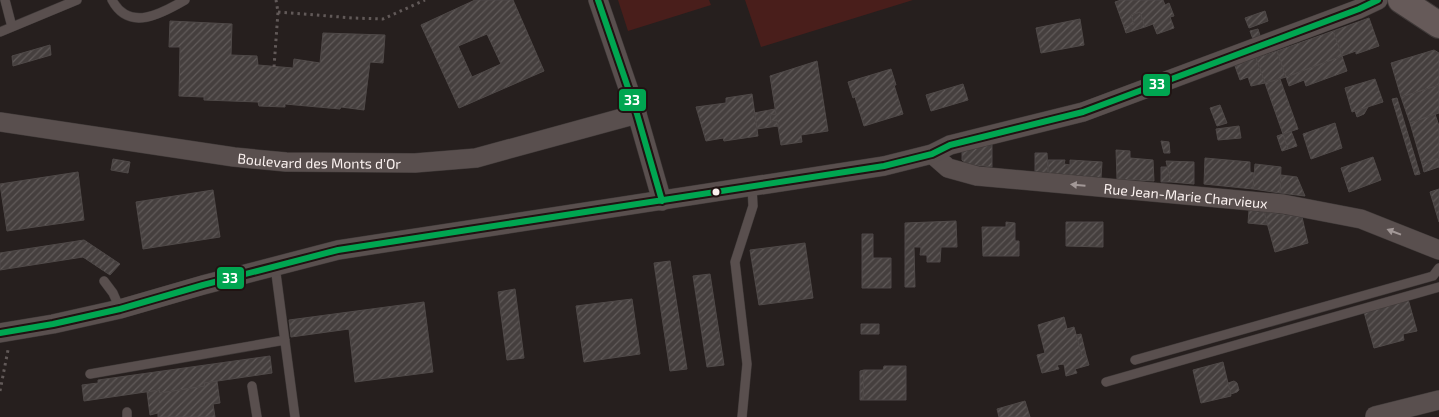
<svg xmlns="http://www.w3.org/2000/svg" width="1439" height="417" viewBox="0 0 1439 417" font-family="'Exo 2',sans-serif">
	<defs>
		<pattern id="building-hatch" width="6" height="6" patternUnits="userSpaceOnUse" patternTransform="scale(1.25)"><rect width="6" height="6" fill="#453f3e"/><path d="M-1 1l2-2M0 6l6-6M5 7l2-2" fill="none" stroke="#615b5a"/></pattern>
	</defs>
	<rect width="100%" height="100%" fill="#261f1e"/>
	<path fill="#491e1b" d="M618 0H709L711 5 628 31Z
		M745 0H913L761 47Z"/>
	<path fill="url(#building-hatch)" stroke="#4f4948" fill-rule="evenodd" d="M475 0H513L544 71 459 108 421 25ZM487 34 501 64 472 77 458 46Z
		M1121 0H1163L1165 5 1169 3 1174 16 1170 17 1174 28 1157 34 1153 24 1145 27 1140 12 1131 15 1134 24 1124 27 1115 2Z
		M1265 11 1268 21 1249 28 1245 18Z
		M1140 12 1145 27 1126 33 1124 27 1134 24 1131 15Z
		M1369 18 1379 46 1356 54V51L1342 56 1333 31Z
		M1080 19 1084 45 1041 53 1036 28Z
		M170 21 232 24 231 55 257 56 258 65 293 68 294 59 320 63 323 33 385 35 383 63 370 62 364 110 341 107 340 109 285 104V107L259 106 258 102 204 100V97L179 96 180 47H169Z
		M1258 29 1261 39 1254 42 1250 31Z
		M1333 31 1342 56 1286 77 1277 51Z
		M50 45 51 55 13 66 12 56Z
		M1434 50 1439 53V85L1401 97 1391 63Z
		M1277 51 1286 77 1265 83 1256 58Z
		M1342 56 1347 71 1306 86 1304 80 1289 86 1286 77Z
		M1256 58 1265 83 1251 86 1248 77 1240 80 1235 66Z
		M817 61 828 131 801 135 802 142 781 145 777 120 771 121 770 115 776 114 770 76Z
		M891 69 896 85H894L903 114 864 126 855 97 853 98 848 82Z
		M1280 79 1298 129 1283 134 1265 83Z
		M1375 79 1383 102 1352 112 1345 88Z
		M963 84 968 100 931 111 926 95Z
		M1439 85V113L1410 123 1401 97Z
		M752 94 758 136 724 141 723 138 706 141 696 107 726 103V98Z
		M1397 98 1420 174 1415 175 1392 99Z
		M1220 105 1227 123 1217 126 1210 108Z
		M1368 107 1364 114 1357 117 1355 111Z
		M775 109 776 114 770 115 771 121 777 120 778 126 757 129 754 113Z
		M1435 114 1439 126V158L1422 164 1410 123Z
		M1335 123 1342 148 1311 159 1303 134Z
		M1239 126 1241 138 1218 140 1216 129Z
		M1291 131 1297 146 1288 149 1283 134Z
		M1283 134 1288 149 1282 151 1277 136Z
		M992 141V167L967 164 962 160V151Z
		M1161 141 1169 142 1170 153H1164Z
		M1116 150 1130 151V158L1153 160 1154 181 1117 179Z
		M1035 153H1047L1048 174 1035 173Z
		M1373 157 1381 180 1349 192 1341 168Z
		M1205 158 1250 162V172L1254 173 1253 189 1204 184Z
		M1439 158V167L1424 172 1422 164Z
		M113 159 130 162 128 173 111 170Z
		M1048 160H1065L1064 164 1070 165V160L1102 162 1101 178 1048 174Z
		M1166 161 1194 162V184L1171 182Z
		M1255 164 1281 167 1280 193 1253 189Z
		M1161 167H1167L1171 182H1161Z
		M78 172 84 220 7 231 0 184Z
		M1281 175 1297 177 1305 196 1280 193Z
		M1439 189V222L1430 192Z
		M213 190 220 237 143 249 136 202Z
		M1249 210 1264 212 1268 225 1248 223Z
		M1264 212 1302 217 1308 243 1275 252Z
		M956 221 957 247H941L940 262H927V255H920L921 247H914L915 287H905V223Z
		M1006 222 1015 223V241H1019V256H983L982 227H1006Z
		M1066 222H1103V247L1066 246Z
		M862 234H873V258H891V288H862Z
		M84 240 120 264 110 275 83 257 0 270V253Z
		M805 243 813 298 759 305 750 250Z
		M670 261 687 369 670 371 654 263Z
		M710 274 724 365 707 367 693 276Z
		M515 289 524 358 507 360 498 292Z
		M632 299 640 354 584 362 576 306Z
		M1408 299 1417 331 1403 334 1404 340 1374 348 1364 312Z
		M424 302 433 372 355 382 349 329 291 337 289 320Z
		M1064 317 1067 329 1074 327 1082 356 1086 355 1089 365 1075 369 1077 373 1066 376 1064 364 1057 365 1059 369 1042 373 1037 355 1045 353 1038 325Z
		M861 324H879V334H861Z
		M1081 334 1086 355 1082 356 1076 335Z
		M270 356 272 373 204 383 205 386 160 393 159 390 84 401 82 385 98 383V380Z
		M1223 362 1231 396 1201 403 1193 370Z
		M884 366H906V400H863L864 370H883Z
		M864 370 863 400H860V371Z
		M217 381 220 403 213 404 215 417H158V413L150 415 147 392 159 390 160 393 205 386 204 383Z
		M1234 381 1237 383 1239 390 1237 392 1231 394 1228 383Z
		M1025 401 1030 417H999L997 409Z"/>
	<g fill="none" stroke-linecap="round" stroke-linejoin="round">
		<defs>
			<path id="service" d="M5 0 12 27
				M112 0C129 32 161 14 185 0
				M0 32 77 0
				M275 266 295 417
				M104 281 113 293 120 309
				M1135 360 1433 276 1439 268
				M90 374 285 340
				M1106 382 1439 287
				M252 386 257 417
				M127 412V417
				M742 417 747 364 735 262 753 206 752 186"/>
			<g id="minor">
				<path d="M598 0 637 114 662 201"/>
				<path id="s1" d="M0 122 234 157 286 162 415 163 476 158 637 114"/>
				<path id="s2" d="M932 154 948 168 977 176 1283 204 1361 219 1439 250"/>
				<path d="M0 333 53 324 120 309 203 285 338 250 884 166 932 154 950 145 1083 112 1359 9 1378 0"/>
				<path d="M1375 416 1439 400"/>
			</g>
			<path id="secondary" d="M1401 0 1439 25"/>
		</defs>
		<use href="#service" stroke="#3f3938" stroke-width="10"/>
		<use href="#minor" stroke="#3f3938" stroke-width="20"/>
		<use href="#secondary" stroke="#3f3938" stroke-width="28"/>
		<path stroke="#615958" stroke-width="3" stroke-dasharray="2.5 4" stroke-linecap="butt" d="M278 12 353 18 383 19 425 0
			M274 67 278 12 276 0
			M0 391 8 350"/>
		<use href="#service" stroke="#594f4e" stroke-width="9"/>
		<use href="#minor" stroke="#594f4e" stroke-width="19"/>
		<use href="#secondary" stroke="#665a59" stroke-width="26"/>
		<defs>
			<path id="bus-1" d="M598 0 637 114 662 201
				M0 333 53 324 120 309 203 285 338 250 884 166 932 154 950 145 1083 112 1359 9 1378 0"/>
		</defs>
		<use href="#bus-1" stroke="#201312" stroke-width="10"/>
		<use href="#bus-1" stroke="#00a651" stroke-width="6"/>
	</g>
	<defs><path id="oneway-solid" d="M-6-.8H1V-3.2L6.5 0L1 3.2V.8H-6Z" transform="scale(1.25)"/></defs>
	<g fill="#a29897">
		<use href="#oneway-solid" transform="translate(1078 185) rotate(-175)"/>
		<use href="#oneway-solid" transform="translate(1394 232) rotate(-159)"/>
	</g>
	<circle fill="#fbf2f0" stroke="#201312" stroke-width="2" cx="716" cy="192" r="4.5"/>
	<g text-anchor="middle" dominant-baseline="central" stroke-width="4" stroke-linejoin="round" paint-order="stroke">
		<g font-size="14" fill="#fbf2f0" stroke="#201312">
			<text stroke="none"><textPath href="#s1" startOffset="322">Boulevard des Monts d'Or</textPath></text>
			<text stroke="none"><textPath href="#s2" startOffset="261">Rue Jean-Marie Charvieux</textPath></text>
		</g>
	</g>
	<g stroke="#201312" stroke-width="2">
		<rect x="1142" y="73" width="29" height="24" rx="5" fill="#00a651"/>
		<rect x="618" y="88" width="29" height="24" rx="5" fill="#00a651"/>
		<rect x="216" y="266" width="29" height="24" rx="5" fill="#00a651"/>
	</g>
	<g font-size="14" text-anchor="middle" font-weight="bold" fill="#fff">
		<text x="1157" y="89">33</text>
		<text x="632" y="105">33</text>
		<text x="230" y="283">33</text>
	</g>
</svg>
